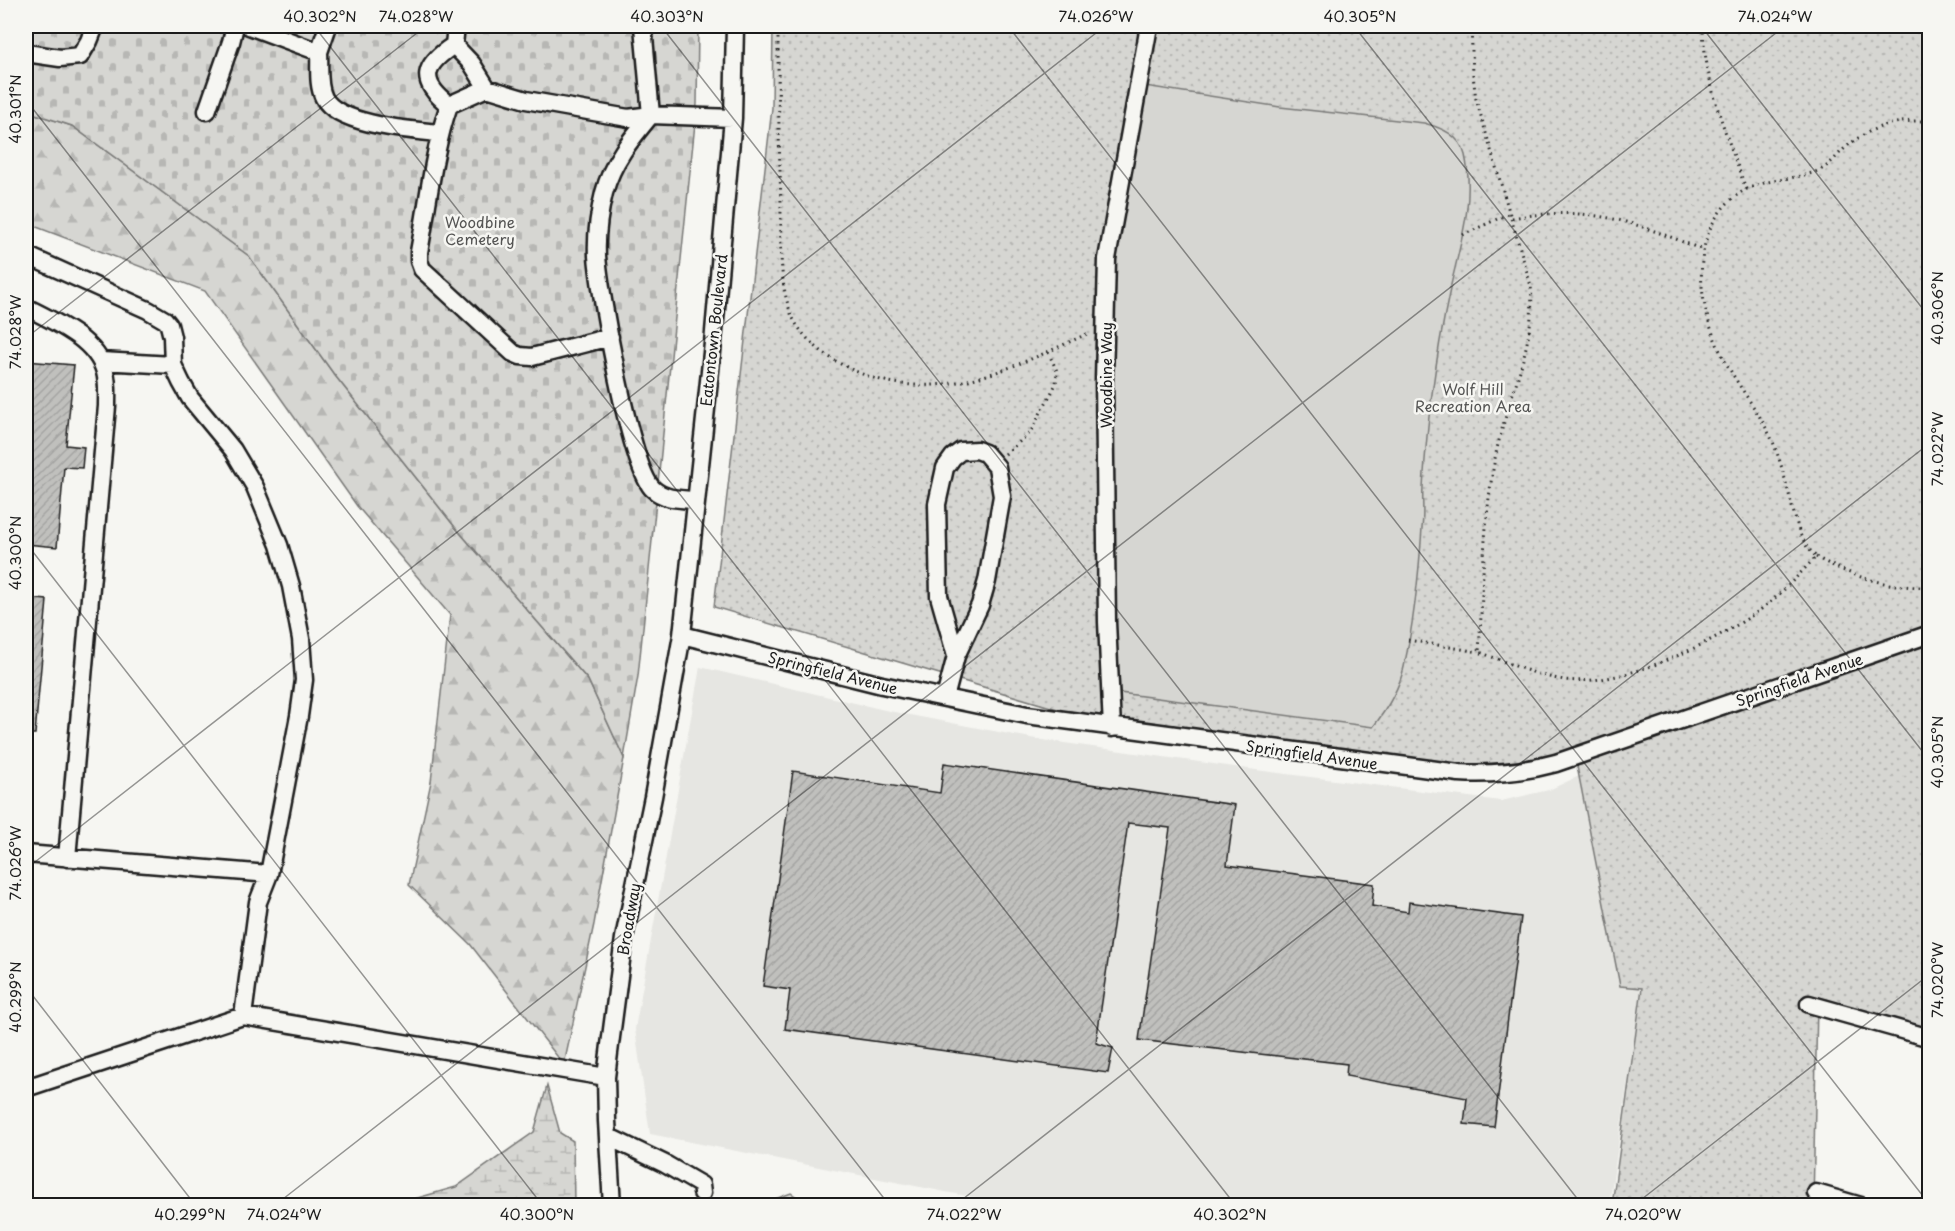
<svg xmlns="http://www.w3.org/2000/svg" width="1955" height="1231" viewBox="0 0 1955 1231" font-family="'Playpen Sans',sans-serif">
	<defs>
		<pattern id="forest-firs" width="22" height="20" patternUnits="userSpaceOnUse" patternTransform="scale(1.5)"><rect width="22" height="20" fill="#d6d6d2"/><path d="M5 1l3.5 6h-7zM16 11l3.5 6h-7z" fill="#b7b7b4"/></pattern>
		<pattern id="wetland-marsh" width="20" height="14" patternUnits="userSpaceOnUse" patternTransform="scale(1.5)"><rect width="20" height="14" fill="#d6d6d2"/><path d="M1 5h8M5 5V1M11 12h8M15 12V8" fill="none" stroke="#b7b7b4"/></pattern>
		<pattern id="cemetery-stones" width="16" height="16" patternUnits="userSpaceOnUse" patternTransform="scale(1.5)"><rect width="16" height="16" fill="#d6d6d2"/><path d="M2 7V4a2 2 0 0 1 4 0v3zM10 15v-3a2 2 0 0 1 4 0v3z" fill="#b7b7b4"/></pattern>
		<pattern id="park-dots" width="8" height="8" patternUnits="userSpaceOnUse" patternTransform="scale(1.5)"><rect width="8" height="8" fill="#d6d6d2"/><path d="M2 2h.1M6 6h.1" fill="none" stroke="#b7b7b4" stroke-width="1.8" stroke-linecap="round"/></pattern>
		<pattern id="building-hatch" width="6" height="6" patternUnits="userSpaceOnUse" patternTransform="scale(1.5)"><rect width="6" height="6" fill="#c0c0bd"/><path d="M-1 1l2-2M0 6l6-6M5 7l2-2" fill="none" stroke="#a4a4a2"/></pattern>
	</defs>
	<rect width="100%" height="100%" fill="#f6f6f2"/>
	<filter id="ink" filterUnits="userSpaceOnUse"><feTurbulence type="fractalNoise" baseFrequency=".0167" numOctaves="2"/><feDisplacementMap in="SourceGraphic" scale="12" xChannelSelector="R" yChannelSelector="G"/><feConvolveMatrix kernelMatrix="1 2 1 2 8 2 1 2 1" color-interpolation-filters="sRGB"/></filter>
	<g filter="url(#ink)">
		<path fill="#e6e6e2" d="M700 667 889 711 1036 739 1256 770 1501 801 1549 790 1579 776 1620 986 1642 987 1609 1206 1012 1205 650 1134 635 1029Z"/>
		<path fill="url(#forest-firs)" stroke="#797977" stroke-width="1.5" d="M26 111 72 126 249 256 333 373 455 527 588 680 624 758 594 924 564 1065 470 944 409 885 431 782 450 615 357 506 205 291 26 223Z
			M791 1193 809 1205H759Z"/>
		<path fill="url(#wetland-marsh)" stroke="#797977" stroke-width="1.5" d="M547 1086 560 1133 573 1141 574 1205H393L456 1187 534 1132Z"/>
		<path fill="url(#cemetery-stones)" stroke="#797977" stroke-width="1.5" d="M26 26H698L697 104 638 676 624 758 588 680 455 527 333 373 249 256 72 126 26 111Z"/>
		<path fill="url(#park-dots)" stroke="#797977" stroke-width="1.5" d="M773 26H1929V1036L1817 1004 1813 1205H1612L1642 988 1620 986 1575 756 1484 772 1118 727 714 607 772 108Z"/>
		<path fill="#d6d6d2" stroke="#797977" stroke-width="1.5" d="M1145 86 1280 107 1424 123C1442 128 1460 135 1465 155 1475 200 1460 245 1450 289 1442 326 1436 363 1431 401 1427 429 1425 458 1423 487 1422 501 1424 514 1422 528 1419 575 1414 621 1404 667 1399 690 1387 709 1373 727L1120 693 1116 625 1113 373 1115 265Z"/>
		<path fill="url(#building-hatch)" stroke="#1c1c1c" stroke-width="1.5" d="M26 361 74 365 66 445 84 447 82 468 64 467 57 547 26 544Z
			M26 598 47 600 35 734H26Z
			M944 763 1235 805 1227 865 1374 884 1372 906 1408 912 1409 902 1521 917 1494 1127 1464 1124 1467 1098 1346 1076 1347 1064 1139 1040 1170 828 1128 823 1096 1043 1113 1048 1108 1073 785 1029 790 990 763 986 793 771 940 793Z"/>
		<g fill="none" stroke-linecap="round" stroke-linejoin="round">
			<defs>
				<path id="minor" d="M249 26 319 52C320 66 317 85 324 98 338 125 411 130 439 133
					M456 26 454 45 472 64 487 88 526 100 628 118 651 115 733 118
					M643 26 651 115C631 139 612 162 604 193 599 213 596 235 597 256 600 293 630 468 653 489 665 500 681 499 696 500
					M454 45C423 65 418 81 449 105L487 88
					M319 52 328 26
					M26 53 60 58 80 56 89 41 95 26
					M449 105C433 151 428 204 419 252V261L422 269 513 353 520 356 532 357 610 337
					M207 111 231 42 235 26
					M26 255 148 310 165 320 169 325 172 337 173 365 181 382 190 398 233 450 255 487 279 545 291 586 301 639 304 680 299 716 269 874 258 902 243 1016
					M26 307C53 321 96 339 105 372 108 383 107 395 107 406L67 858
					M101 361 173 365
					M682 635 882 685 1027 715 1459 773C1493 775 1523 772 1556 763L1930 634
					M945 698 956 656 980 605 987 581 1002 496 997 467 985 453 977 450 961 451 953 457 945 468 937 504 939 596 956 656
					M1112 728 1107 622 1104 380 1107 259 1149 26
					M26 854 269 874
					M1809 1004 1930 1038
					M26 1088 243 1016 606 1077
					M609 1137 665 1164 701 1185 702 1193
					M1816 1193 1861 1206
					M612 1206 607 1121 606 1077 610 1045 624 938 653 797 682 635 713 343 733 118 735 26"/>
			</defs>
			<use href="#minor" stroke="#1c1c1c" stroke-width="21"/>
			<path stroke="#1c1c1c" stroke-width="3" stroke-dasharray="1.5 4.5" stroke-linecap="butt" d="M778 26C778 85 779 144 781 203 781 238 778 283 792 316 801 336 820 352 839 363 927 412 1008 370 1089 333
				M1471 26 1473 75 1476 99 1531 286C1537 347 1504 404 1494 464 1483 526 1483 589 1479 652 1507 662 1535 676 1565 680 1624 687 1713 643 1760 610 1781 595 1798 575 1816 557L1807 547 1800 534C1790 503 1785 472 1773 442 1761 415 1743 393 1729 368 1700 319 1684 241 1732 199 1757 177 1789 182 1818 171 1830 166 1836 156 1845 148 1872 125 1896 120 1930 121
				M1703 26C1704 82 1727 136 1746 189
				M1512 218C1590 205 1632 221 1703 250
				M1463 235 1510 213
				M1005 454 1030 433 1056 384 1057 371 1048 352
				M1816 557C1852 577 1888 588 1930 587
				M1408 640 1479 652"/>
			<use href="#minor" stroke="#f6f6f2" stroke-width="16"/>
		</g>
	</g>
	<path fill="none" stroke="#1c1c1c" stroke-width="1.5" stroke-opacity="0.45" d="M314 26 1236 1206M661 26 1583 1206M1008 26 1930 1205M1354 26 1930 761M1701 26 1930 318M26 100 890 1206M26 338 426 26M26 543 543 1206M26 869 1105 26M26 987 196 1206M274 1206 1785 26M954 1206 1930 443M1633 1206 1930 974"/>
	<g text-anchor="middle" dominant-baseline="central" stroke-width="5" stroke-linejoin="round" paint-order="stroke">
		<g font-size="15" fill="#545453" stroke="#f6f6f2">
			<text x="480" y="221">Woodbine<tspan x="480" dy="17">Cemetery</tspan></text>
			<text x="1473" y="388">Wolf Hill<tspan x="1473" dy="17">Recreation Area</tspan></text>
		</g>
		<g font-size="15" fill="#1c1c1c" stroke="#f6f6f2">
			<text transform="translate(713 330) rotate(-84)">Eatontown Boulevard</text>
			<text transform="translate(1105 375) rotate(-90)">Woodbine Way</text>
			<text transform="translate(833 672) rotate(14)">Springfield Avenue</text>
			<text transform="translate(1799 679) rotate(-19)">Springfield Avenue</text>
			<text transform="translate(1312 754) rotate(8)">Springfield Avenue</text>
			<text transform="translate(628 919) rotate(-80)">Broadway</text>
		</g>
	</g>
	<rect width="1955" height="1231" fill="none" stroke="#f6f6f2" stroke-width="66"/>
	<rect x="33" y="33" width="1889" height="1165" fill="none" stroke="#1c1c1c" stroke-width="2"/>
	<g font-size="15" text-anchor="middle" fill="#1c1c1c">
		<text x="320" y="22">40.302°N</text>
		<text x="416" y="22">74.028°W</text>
		<text x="667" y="22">40.303°N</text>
		<text x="1096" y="22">74.026°W</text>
		<text x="1360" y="22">40.305°N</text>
		<text x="1775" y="22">74.024°W</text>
		<text transform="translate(16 109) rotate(-90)" y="5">40.301°N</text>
		<text transform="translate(1938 308) rotate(-90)" y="5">40.306°N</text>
		<text transform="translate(16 332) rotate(-90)" y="5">74.028°W</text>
		<text transform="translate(1938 449) rotate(-90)" y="5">74.022°W</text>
		<text transform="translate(16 553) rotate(-90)" y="5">40.300°N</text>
		<text transform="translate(1938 752) rotate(-90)" y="5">40.305°N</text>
		<text transform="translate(16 863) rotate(-90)" y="5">74.026°W</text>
		<text transform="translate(1938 980) rotate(-90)" y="5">74.020°W</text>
		<text transform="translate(16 997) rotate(-90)" y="5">40.299°N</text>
		<text x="190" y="1220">40.299°N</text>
		<text x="284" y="1220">74.024°W</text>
		<text x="537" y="1220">40.300°N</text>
		<text x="964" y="1220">74.022°W</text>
		<text x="1230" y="1220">40.302°N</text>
		<text x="1643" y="1220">74.020°W</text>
	</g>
</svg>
